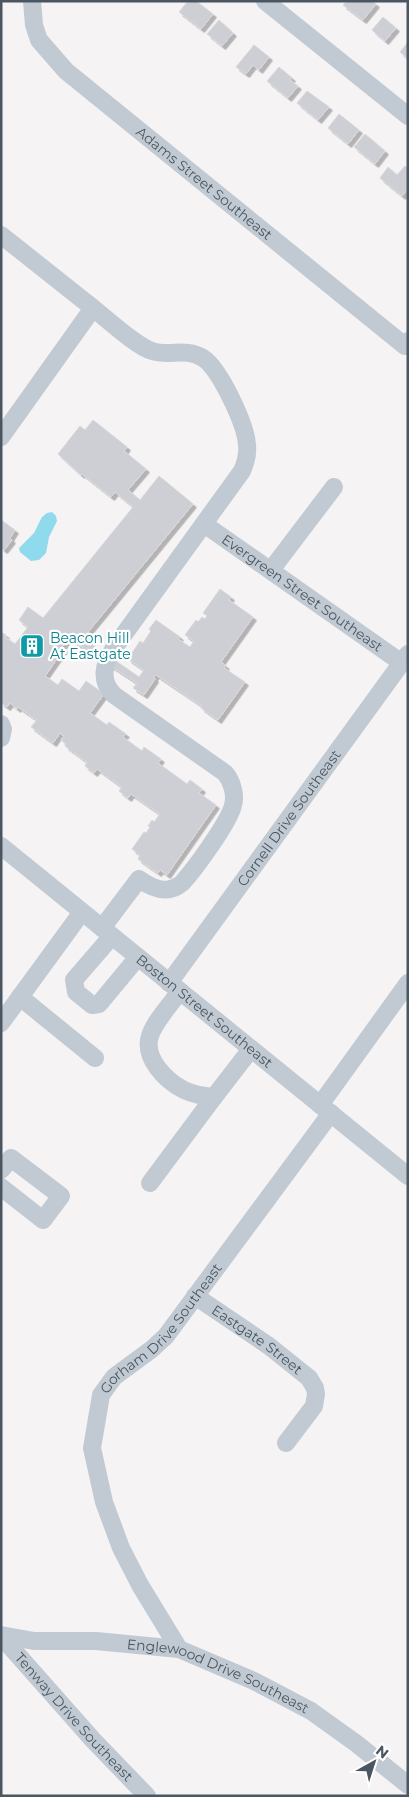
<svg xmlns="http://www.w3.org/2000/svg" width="409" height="1797" viewBox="0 0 409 1797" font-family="Montserrat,sans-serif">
	<defs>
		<filter id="shadow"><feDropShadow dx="3.5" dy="3.5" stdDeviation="0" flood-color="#0004"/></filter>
	</defs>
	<rect width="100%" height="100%" fill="#f5f3f3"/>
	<path fill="#90daee" d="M52 512 56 516 57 521 49 537 46 553 39 560 31 561 20 552 19 548 34 533 42 517 47 513Z"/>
	<path fill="#cdcfd5" stroke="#d7d9de" filter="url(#shadow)" d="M188 1H196L213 14 201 29 179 12Z
		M347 1H372L376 4 363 20 343 5Z
		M383 17 396 28 385 41 372 30Z
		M219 20 233 33 222 46 207 34Z
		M408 42V59L400 52Z
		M254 45 269 57 259 70 253 65 246 74 236 67Z
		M279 67 292 78 290 80 298 86 288 98 267 81Z
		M307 91 329 107 318 120 297 103Z
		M339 114 359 130 348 144 328 128Z
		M365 134 385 151 375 164 354 147Z
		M405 166 408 168V189L402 196 380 178 388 167 397 175Z
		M93 420 127 447 124 451 146 469 128 490 140 500 159 476 193 504 84 637 82 635 80 636 139 677 144 670 128 659 140 641 143 643 151 631 149 629 156 620 180 637 178 639 190 647 194 641 185 635 196 620 198 622 202 617 205 619 207 616 203 613 220 589 231 597 229 600 253 617 221 662 226 666 224 668 245 682 218 720 201 708 202 706 156 675 154 677 155 679 144 695 133 688 137 683 68 638 62 647 64 649 45 676 58 685 62 679 79 691 86 681 104 694 90 713 107 725 109 722 126 734 123 737 142 751 144 747 161 759 158 763 187 784 190 780 202 789 199 793 216 805 167 875 160 870 158 873 138 859 140 855 132 849 144 832 146 833 150 827 148 826 152 820 154 822 160 814 131 794 128 798 119 791 122 787 97 769 94 773 85 766 87 762 65 746 66 744 61 740 64 736 60 733 53 743 31 727 37 720 18 707 17 709 10 703 7 707 1 703V632L6 635 5 637 15 644 28 627 19 620 28 607 43 618 133 507 115 492 111 497 82 474 81 475 58 454 80 426 85 430Z
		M1 520 15 530 10 538 12 540 4 550 1 548Z"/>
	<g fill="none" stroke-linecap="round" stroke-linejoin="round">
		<g stroke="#c1cad2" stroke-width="18">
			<path id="s1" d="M32 1 34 25 39 40 66 71 405 346 408 341"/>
			<path d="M265 1 408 116"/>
			<path d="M1 235 93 308"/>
			<path d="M1 437 93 308C107 319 136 346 152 351 170 357 185 347 203 358 220 369 246 425 247 445 248 454 246 462 242 471L114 648C104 664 99 680 114 695L225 773C232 781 236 795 233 805 230 821 194 870 182 883 168 895 153 889 139 879L102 928"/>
			<path id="s2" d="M204 524 402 663"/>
			<path d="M271 570 334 487"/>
			<path d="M1 724 3 729 1 738"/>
			<path id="s3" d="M1 846 408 1176"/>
			<path d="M112 936 74 980 76 992 92 1005 99 1004 138 957"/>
			<path id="s4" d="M169 983 408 654"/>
			<path d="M180 991C171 1004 154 1022 150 1036 143 1058 166 1081 184 1090 194 1095 204 1096 214 1097L251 1049"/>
			<path d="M20 997 95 1058"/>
			<path d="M1 1023 82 912"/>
			<path d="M320 1105 408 983"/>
			<path d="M1 1170 11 1158 61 1196 43 1220 1 1187"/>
			<path d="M150 1183 214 1097"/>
			<path id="s5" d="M195 1296 269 1346 309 1378 315 1388 316 1394 314 1406 286 1443"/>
			<path id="s6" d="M1 1635 34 1641H96L179 1649 254 1681 311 1711 357 1744 408 1785"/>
			<path id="s7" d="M1 1636 93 1740 147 1796"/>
			<path id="s8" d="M179 1649 140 1585 121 1548 104 1502 92 1448 101 1395 114 1377 152 1349 166 1336 331 1113"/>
		</g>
	</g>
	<defs>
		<symbol id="building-square" viewBox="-11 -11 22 22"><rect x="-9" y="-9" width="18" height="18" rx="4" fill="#0f9aa8" stroke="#fff"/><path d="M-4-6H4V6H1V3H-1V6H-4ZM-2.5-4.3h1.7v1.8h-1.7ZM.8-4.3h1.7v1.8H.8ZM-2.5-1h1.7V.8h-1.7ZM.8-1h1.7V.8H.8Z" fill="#fff"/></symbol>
	</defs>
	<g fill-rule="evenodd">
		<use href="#building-square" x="18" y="632" width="28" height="28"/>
	</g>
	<g text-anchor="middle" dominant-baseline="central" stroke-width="4.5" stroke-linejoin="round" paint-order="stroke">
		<g font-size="14" fill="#4a5661" stroke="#fff">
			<text stroke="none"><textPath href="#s1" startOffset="259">Adams Street Southeast</textPath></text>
			<text stroke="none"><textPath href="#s2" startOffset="120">Evergreen Street Southeast</textPath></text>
			<text stroke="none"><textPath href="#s4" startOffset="204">Cornell Drive Southeast</textPath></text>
			<text stroke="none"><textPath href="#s3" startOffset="262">Boston Street Southeast</textPath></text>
			<text stroke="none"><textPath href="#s8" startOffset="365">Gorham Drive Southeast</textPath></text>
			<text stroke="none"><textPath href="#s5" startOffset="76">Eastgate Street</textPath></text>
			<text stroke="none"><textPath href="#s6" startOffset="224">Englewood Drive Southeast</textPath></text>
			<text stroke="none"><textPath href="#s7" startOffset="109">Tenway Drive Southeast</textPath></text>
		</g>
		<g font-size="14" fill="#0d838f" stroke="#fff" text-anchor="start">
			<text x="50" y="638">Beacon Hill<tspan x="50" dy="16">At Eastgate</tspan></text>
		</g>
	</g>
	<rect width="409" height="1797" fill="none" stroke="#4a5661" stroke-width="5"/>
	<g transform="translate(374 1762) rotate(39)" stroke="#ffffff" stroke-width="4" paint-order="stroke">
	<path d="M0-4L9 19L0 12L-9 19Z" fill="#4a5661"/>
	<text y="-8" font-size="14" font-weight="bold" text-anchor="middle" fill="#4a5661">N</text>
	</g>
</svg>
